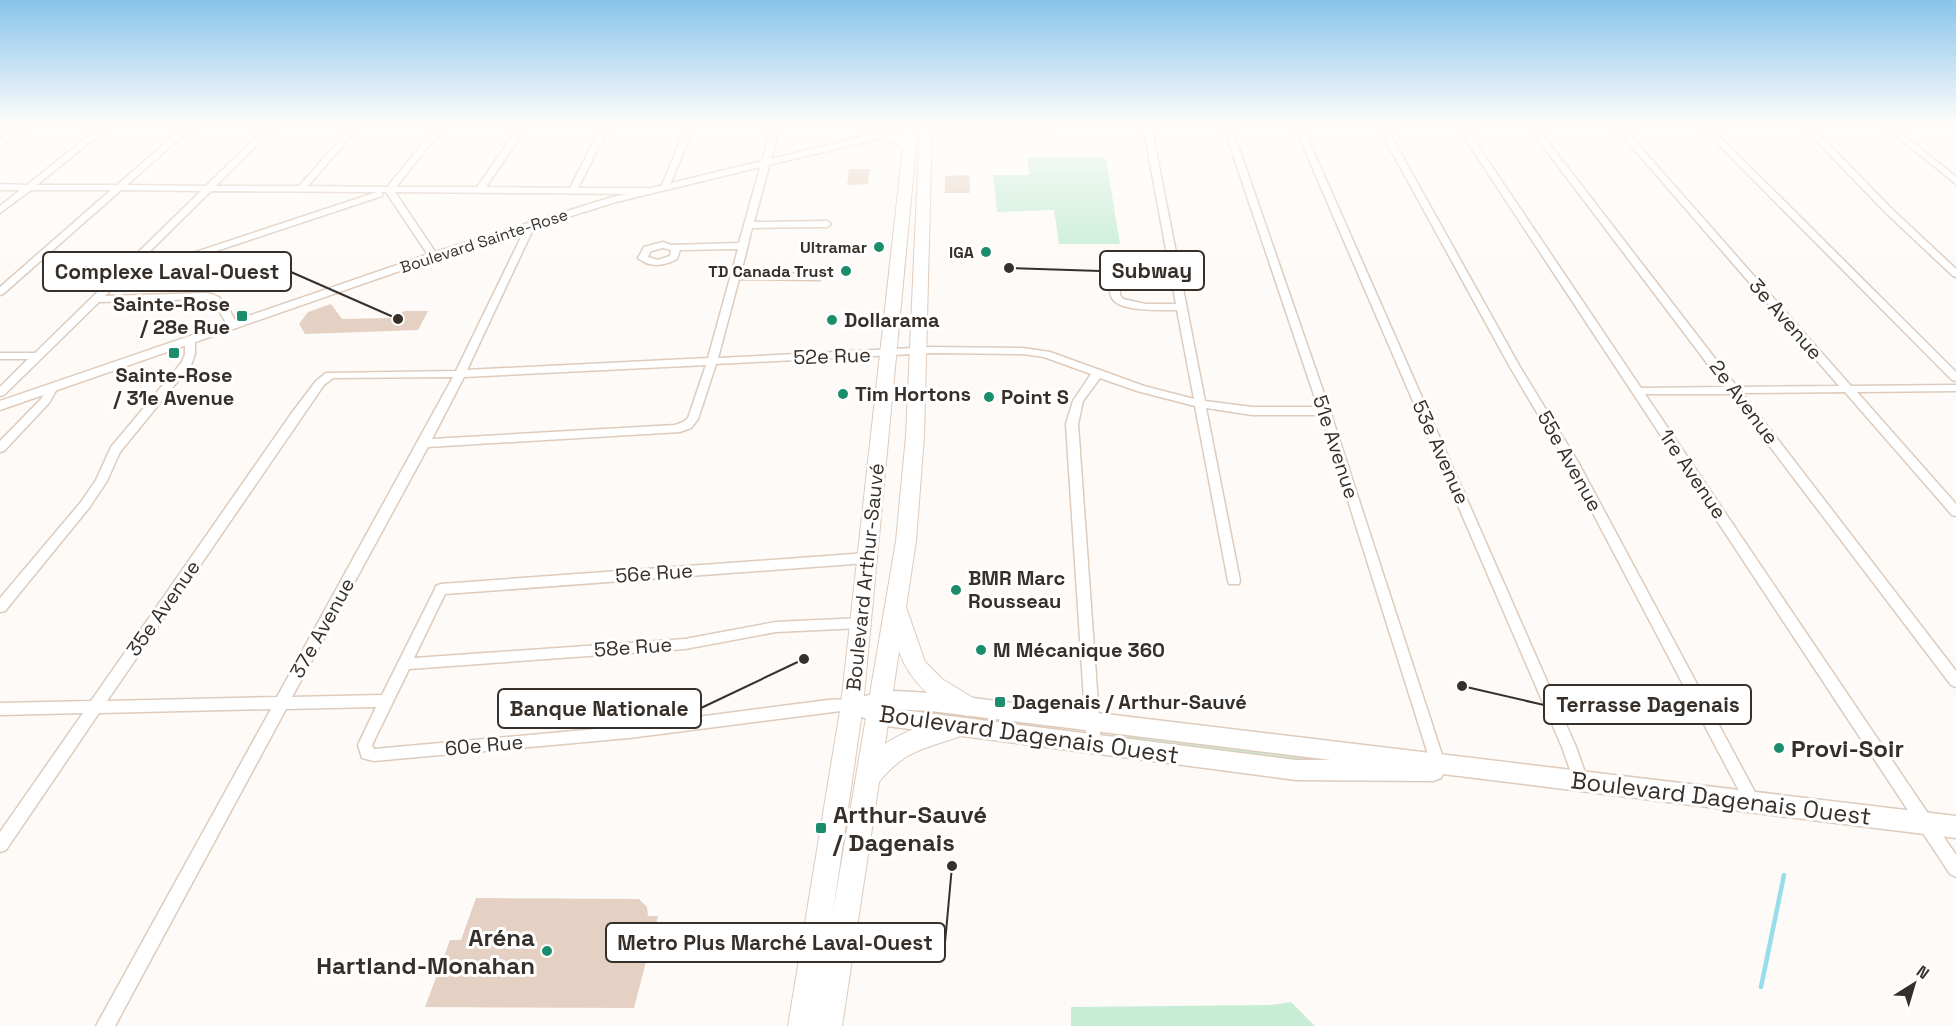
<svg xmlns="http://www.w3.org/2000/svg" width="1956" height="1026" viewBox="0 0 1956 1026" font-family="'Space Grotesk',sans-serif">
	<rect width="100%" height="100%" fill="#fefaf7"/>
	<path fill="#c7edd7" d="M1027 158H1106L1120 244H1059L1054 210 997 212 993 175H1029Z
		M1115 731 1389 763 1314 764 1111 737Z
		M1291 1002 1315 1026H1071V1007L1271 1005Z"/>
	<g fill="none" stroke-linecap="round" stroke-linejoin="round">
		<path stroke="#99dcec" stroke-width="4.5" d="M1761 987 1784 875"/>
	</g>
	<path fill="#e5d1c3" d="M849 169H870L868 184 847 185Z
		M969 175 970 193H945V176Z
		M331 304 342 319 394 318 404 311H428L418 330 305 334 299 324 308 312Z
		M476 898 639 899 647 907 648 916H658L634 1008 425 1007 450 940H461Z"/>
	<g fill="none" stroke-linecap="round" stroke-linejoin="round">
		<defs>
			<path id="minor" d="M19 125H28L0 145V139Z
				M102 125H111L37 185H117L186 125H195L127 185 206 186 268 125H277L216 186H299L353 125H361L308 186 387 187 438 125H446L396 187H477L520 125H528L486 187 570 188 602 125H610L578 188H647L651 191 647 194 395 192 438 256 433 259 430 258 386 192H381L383 194 382 196 117 284 105 296 207 293C227 297 228 309 238 326L237 328H229L213 300 207 299 99 302 4 395 0 396V387L28 359H0V353H35L201 191 121 190 3 294 0 295V287L111 190H31L0 213V206L20 190H0V184L27 185ZM211 191 377 192 126 275Z
				M687 125H695L669 187 662 189 661 187Z
				M772 125H780L754 222 827 221 831 224 827 227 752 228 741 273 819 274 824 277 819 280 739 279 718 358 932 347 1023 348 1050 352 1144 386 1194 399 1177 310C1163 310 1119 312 1112 298 1109 292 1110 284 1109 278L1121 270 1170 271 1143 125H1151L1205 401 1252 407H1318L1223 125H1231L1330 411 1446 767 1444 772 1439 774 1434 772 1432 767 1321 415H1252L1206 408 1240 581 1239 584H1229L1228 581 1195 406 1137 391 1100 378 1083 401 1078 424 1101 746 1099 750 1094 752 1089 750 1087 746 1066 424 1073 401 1091 374 1044 357 1023 354 932 353 716 364 698 419 691 428 680 432 428 447 292 697 382 695 435 589 436 586 441 584 867 553 871 555 873 558 871 561 867 563 445 594 414 658 685 639 776 622 861 618 866 619 868 623 866 627 861 628 776 632 685 649 409 669 372 745 374 749 629 726 828 700 852 699 857 701 859 705 857 709 629 738 374 761 362 758 358 745 376 707 286 709 115 1026H96L271 709 99 713 6 850 0 852V832L83 713 0 715V703L91 701 291 414 316 381 326 373 456 371 528 223H534L535 225 467 370 708 358 738 249 680 250 677 259C664 266 650 268 638 258L644 247 663 242 671 245 739 243ZM663 248 671 250 670 256 658 260 648 257 651 251ZM1123 276 1171 277 1176 304H1146L1123 299 1120 295 1119 279ZM706 365 688 418 683 422 675 425 432 439 464 377ZM453 377 277 697 107 701 324 385 333 378Z
				M1294 125H1302L1576 747 1588 781 1586 786 1581 788 1576 786 1574 781 1562 747Z
				M1377 125H1385L1520 367 1578 462 1757 796 1760 801 1757 806 1752 808 1747 806 1566 462 1510 367Z
				M1456 125H1464L1641 388 1725 387 1527 125H1535L1737 387 1839 386 1613 125H1621L1851 386 1956 385V391L1857 392 1956 504V516L1952 515 1845 392 1742 393 1956 671V687L1951 685 1730 394H1645L1956 855V877L1950 874Z
				M1699 125H1708L1956 372V381L1952 380Z
				M1801 125H1810L1892 209 1956 269V277L1953 276 1886 213Z
				M1883 125H1892L1956 177V184Z
				M190 338 195 341V354L191 365 120 452 107 481 89 508 5 611 0 612V598L81 502 96 480 111 447 182 362 185 354V341Z
				M52 386 57 389 49 403 4 451 0 452V441L41 399 48 387Z"/>
			<path id="tertiary" d="M983 125H1059L1054 128 894 135 616 202 437 258 0 410V401L429 254 609 198 894 129Z"/>
			<path id="secondary" d="M895 691 931 693 1956 816V838L1443 774 1441 778 1433 781 1296 780 887 726 845 711 841 705 845 699ZM894 709 931 711 1331 760H1296Z"/>
			<path id="primary" d="M906 125H918L863 705 833 912 896 541 906 436 920 125H932L924 436 916 541 906 607 925 662 942 679 975 699 978 706 975 713 967 716C936 705 910 683 899 651L885 744C902 732 945 714 964 721L968 728 964 735C928 748 905 749 879 782L842 1026H788L841 705 903 147 876 135 882 131 904 136Z
				M933 125H963L965 128 959 132Z"/>
		</defs>
		<use href="#minor" stroke="#decbbb" stroke-width="3"/>
		<use href="#tertiary" stroke="#decbbb" stroke-width="3"/>
		<use href="#secondary" stroke="#decbbb" stroke-width="3"/>
		<use href="#primary" stroke="#decbbb" stroke-width="2"/>
		<use href="#minor" fill="#fff" fill-rule="evenodd"/>
		<use href="#tertiary" fill="#fff" fill-rule="evenodd"/>
		<use href="#secondary" fill="#fff" fill-rule="evenodd"/>
		<use href="#primary" fill="#fff" fill-rule="evenodd"/>
	</g>
	<linearGradient id="sky" x2="0" y2="1"><stop stop-color="#88c4ea"/><stop offset="0.46" stop-color="#fffdfb"/><stop offset="1" stop-color="#fffdfb" stop-opacity="0"/></linearGradient>
	<rect width="1956" height="269" fill="url(#sky)"/>
	<g fill="#1b8d6d" stroke="#fff" stroke-width="2">
		<circle cx="879" cy="247" r="6"/>
		<circle cx="986" cy="252" r="6"/>
		<circle cx="846" cy="271" r="6"/>
		<rect x="236" y="310" width="12" height="12" rx="3"/>
		<circle cx="832" cy="320" r="6"/>
		<rect x="168" y="347" width="12" height="12" rx="3"/>
		<circle cx="843" cy="394" r="6"/>
		<circle cx="989" cy="397" r="6"/>
		<circle cx="956" cy="590" r="6"/>
		<circle cx="981" cy="650" r="6"/>
		<rect x="994" y="696" width="12" height="12" rx="3"/>
		<circle cx="1779" cy="748" r="6"/>
		<rect x="815" y="822" width="12" height="12" rx="3"/>
		<circle cx="547" cy="951" r="6"/>
	</g>
	<g text-anchor="middle" dominant-baseline="central" stroke-width="6" stroke-linejoin="round" paint-order="stroke">
		<g font-size="16" fill="#37302a" stroke="#fff">
			<text transform="translate(484 241) rotate(-18)">Boulevard Sainte-Rose</text>
		</g>
		<g font-size="16" font-weight="bold" fill="#37302a" stroke="#fff" text-anchor="end">
			<text x="867" y="247">Ultramar</text>
			<text x="974" y="252">IGA</text>
			<text x="834" y="271">TD Canada Trust</text>
		</g>
		<g font-size="20" font-weight="bold" fill="#37302a" stroke="#fff" text-anchor="start">
			<text x="230" y="304" text-anchor="end">Sainte-Rose<tspan x="230" dy="23">/ 28e Rue</tspan></text>
			<text x="844" y="320">Dollarama</text>
			<text x="174" y="375" text-anchor="middle">Sainte-Rose<tspan x="174" dy="23">/ 31e Avenue</tspan></text>
			<text x="855" y="394">Tim Hortons</text>
			<text x="1001" y="397">Point S</text>
			<text x="968" y="578">BMR Marc<tspan x="968" dy="23">Rousseau</tspan></text>
			<text x="993" y="650">M Mécanique 360</text>
			<text x="1012" y="702">Dagenais / Arthur-Sauvé</text>
		</g>
		<g font-size="20" fill="#37302a" stroke="#fff">
			<text transform="translate(1786 319) rotate(49)">3e Avenue</text>
			<text transform="translate(832 356) rotate(-2)">52e Rue</text>
			<text transform="translate(1744 402) rotate(53)">2e Avenue</text>
			<text transform="translate(1336 447) rotate(72)">51e Avenue</text>
			<text transform="translate(1441 452) rotate(66)">53e Avenue</text>
			<text transform="translate(1570 461) rotate(61)">55e Avenue</text>
			<text transform="translate(1693 474) rotate(56)">1re Avenue</text>
			<text transform="translate(654 573) rotate(-4)">56e Rue</text>
			<text transform="translate(865 577) rotate(-84)">Boulevard Arthur-Sauvé</text>
			<text transform="translate(163 608) rotate(-55)">35e Avenue</text>
			<text transform="translate(322 628) rotate(-61)">37e Avenue</text>
			<text transform="translate(633 647) rotate(-4)">58e Rue</text>
			<text transform="translate(484 745) rotate(-5)">60e Rue</text>
		</g>
		<g font-size="24" fill="#37302a" stroke="#fff">
			<text transform="translate(1029 734) rotate(8)">Boulevard Dagenais Ouest</text>
			<text transform="translate(1721 798) rotate(7)">Boulevard Dagenais Ouest</text>
		</g>
		<g font-size="24" font-weight="bold" fill="#37302a" stroke="#fff" text-anchor="start">
			<text x="1791" y="748">Provi-Soir</text>
			<text x="833" y="814">Arthur-Sauvé<tspan x="833" dy="28">/ Dagenais</tspan></text>
			<text x="535" y="937" text-anchor="end">Aréna<tspan x="535" dy="28">Hartland-Monahan</tspan></text>
		</g>
	</g>
	<path fill="none" stroke="#37302a" stroke-width="2" d="M1009 268L1100 271M398 319L291 272M1462 686L1544 705M804 659L701 708M952 866L945 943"/>
	<g fill="#37302a" stroke="#fff" stroke-width="2">
		<circle cx="1009" cy="268" r="6"/>
		<circle cx="398" cy="319" r="6"/>
		<circle cx="1462" cy="686" r="6"/>
		<circle cx="804" cy="659" r="6"/>
		<circle cx="952" cy="866" r="6"/>
	</g>
	<g fill="#fff" stroke="#37302a" stroke-width="2">
		<rect x="1100" y="251" width="104" height="39" rx="6"/>
		<rect x="43" y="252" width="248" height="39" rx="6"/>
		<rect x="1544" y="685" width="207" height="39" rx="6"/>
		<rect x="498" y="689" width="203" height="39" rx="6"/>
		<rect x="606" y="923" width="339" height="39" rx="6"/>
	</g>
	<g font-size="21" text-anchor="middle" font-weight="bold" fill="#37302a">
		<text x="1152" y="278">Subway</text>
		<text x="167" y="279">Complexe Laval-Ouest</text>
		<text x="1648" y="712">Terrasse Dagenais</text>
		<text x="599" y="716">Banque Nationale</text>
		<text x="775" y="950">Metro Plus Marché Laval-Ouest</text>
	</g>
	<g transform="translate(1914 984) rotate(37)" stroke="#ffffff" stroke-width="4.5" paint-order="stroke">
	<path d="M0-4.5L10 22L0 15L-10 22Z" fill="#37302a"/>
	<text y="-9" font-size="16" font-weight="bold" text-anchor="middle" fill="#37302a">N</text>
	</g>
</svg>
